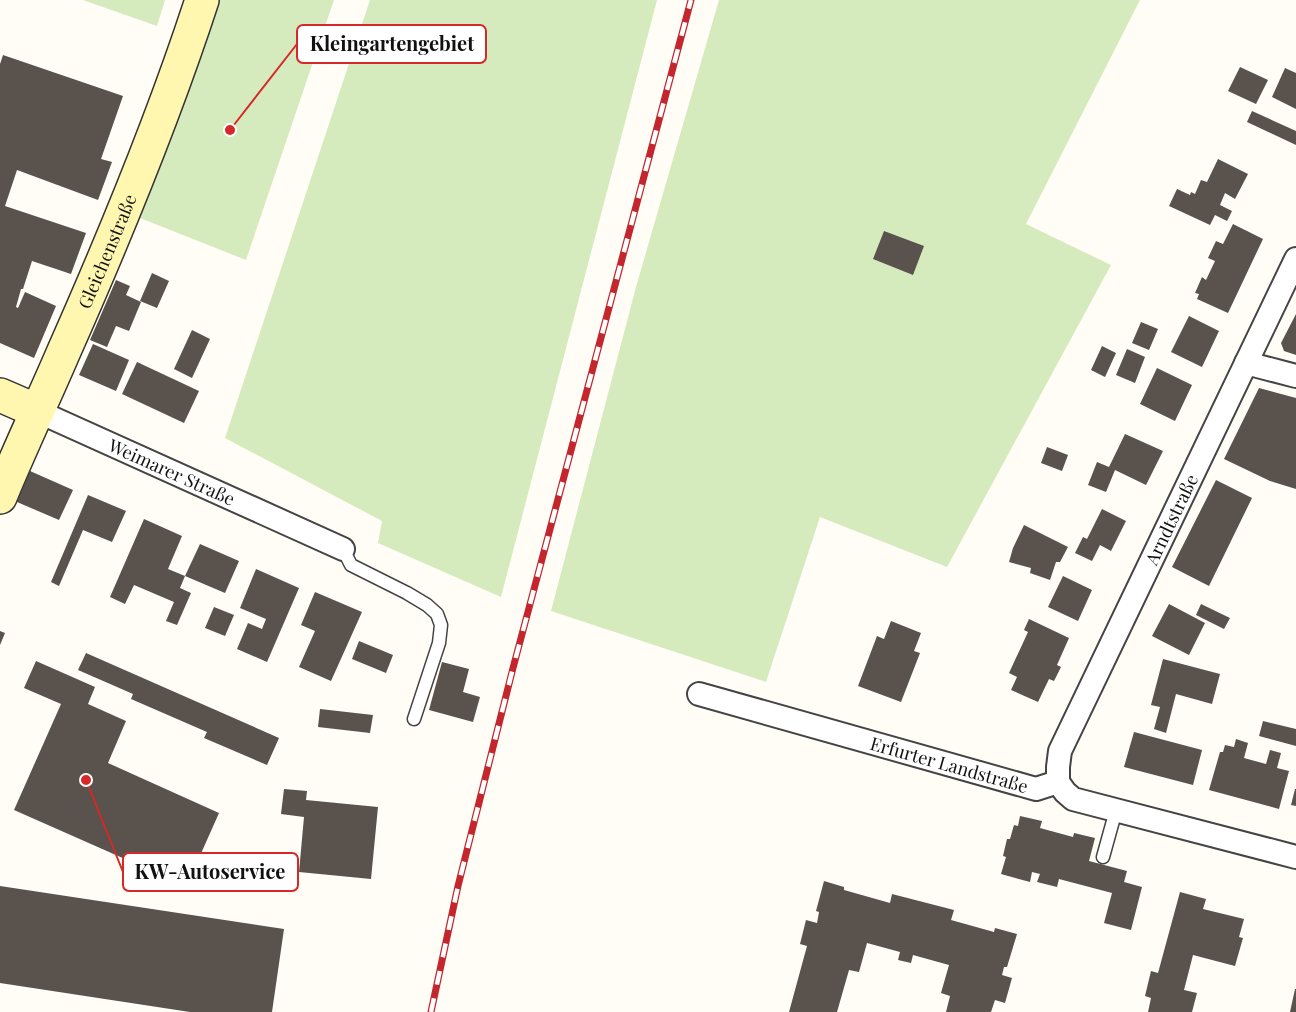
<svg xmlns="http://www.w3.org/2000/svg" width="1296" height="1012" viewBox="0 0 1296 1012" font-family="'Playfair Display',serif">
	<rect width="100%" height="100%" fill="#fffdf5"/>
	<path fill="#d5ebbd" d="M83 0H165L157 26Z
		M214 0H334L246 260 140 218Z
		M370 0H657L501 597 378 543 382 521 225 438Z
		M719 0H1140L1026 224 1111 265 947 567 820 517 766 682 551 611 636 287Z"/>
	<path fill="#5a524d" d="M3 55 123 96 101 159 112 162 98 200 17 170 5 206 86 233 71 274 32 261 23 289H21L16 307 18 308 25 292 56 306 34 358 0 343V64Z
		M1240 67 1268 80 1256 104 1228 91Z
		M1285 68 1296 73V109L1272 97Z
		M1252 111 1296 131V145L1247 122Z
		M1218 159 1248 174 1235 199 1225 193 1220 205 1232 211 1227 221 1215 215 1210 225 1169 206 1177 189 1190 195 1191 192 1195 194 1201 180 1207 182Z
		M1233 224 1263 239 1228 313 1197 299 1199 294 1195 293 1202 277 1206 280 1215 261 1208 258 1216 241 1223 244Z
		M884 231 924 246 913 275 873 259Z
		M152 273 169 281 157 308 140 301Z
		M116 280 130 286 126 295 141 302 129 331 116 326 107 347 90 340Z
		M1296 314V355L1284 351 1281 343Z
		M1189 316 1219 331 1202 367 1171 352Z
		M1141 322 1158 329 1149 350 1132 343Z
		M192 330 210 339 192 378 174 369Z
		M93 344 129 360 116 391 79 375Z
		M1102 346 1116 353 1105 377 1091 370Z
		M1127 349 1145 357 1135 383 1116 375Z
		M137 362 199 391 184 423 122 394Z
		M1157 368 1192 385 1175 421 1140 404Z
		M1259 388 1296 398V489L1270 481 1224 459Z
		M1125 434 1163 451 1146 485 1115 470 1106 492 1088 485 1097 462 1109 467Z
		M1047 447 1068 455 1062 471 1041 463Z
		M30 471 73 490 59 520 17 502Z
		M1216 480 1252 498 1209 586 1172 567Z
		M88 495 126 511 112 542 83 530 59 586 51 582Z
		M1102 509 1126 521 1111 551 1100 545 1092 561 1075 553 1083 537 1087 539Z
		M144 519 182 536 168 569 185 576 200 544 239 561 225 593 185 576 180 588 191 593 177 625 166 621 174 602 134 585 125 604 110 597Z
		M1024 525 1068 547 1060 562H1056L1050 580 1030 573 1031 568 1009 562 1013 548Z
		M256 569 299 588 267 662 237 649 248 623 262 629 266 619 240 608Z
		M1063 576 1092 590 1078 621 1048 607Z
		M315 592 362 612 331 681 299 667 315 631 301 625Z
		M1169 604 1205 623 1189 655 1152 636Z
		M1201 604 1230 618 1224 629 1196 615Z
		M214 607 234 615 225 636 205 628Z
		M1029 619 1069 638 1057 665 1061 667 1054 681 1049 679 1038 702 1011 690 1017 677 1009 673 1028 632 1024 630Z
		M891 621 921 633 914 651 920 653 901 702 858 686 877 636 884 639Z
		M0 631 5 633 0 645Z
		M359 641 393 655 386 673 352 659Z
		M86 653 279 738 267 765 204 738 207 732 131 699 133 694 78 670Z
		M1163 659 1220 674 1212 704 1176 694 1166 733 1154 729 1160 707 1151 705Z
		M36 661 95 687 88 704 126 721 108 763 219 813 191 876 169 866 166 871 145 862 143 867 14 810 61 704 24 688Z
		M442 662 469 669 463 692 480 697 473 722 429 710Z
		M320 709 373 715 370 733 318 727Z
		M1263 721 1296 729V746L1259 736Z
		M1134 732 1202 750 1193 785 1124 767Z
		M1236 739 1248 743 1244 758 1266 764 1270 750 1281 753 1277 768 1289 771 1279 809 1209 790 1220 752H1223L1225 745 1234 747Z
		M284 789 307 791 306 800 378 807 371 879 299 872 304 817 281 814Z
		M1295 789H1296V806L1291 805Z
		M1020 816 1042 821 1040 828 1073 837 1074 833 1095 838 1089 861 1127 871 1124 882 1142 887 1131 930 1104 923 1112 893 1059 879 1057 887 1037 882 1040 874 1032 872 1030 882 1001 874 1006 857 1003 856 1007 839H1010L1014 825 1018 826Z
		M824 881 844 887V890L890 903 892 894 954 910 951 920 994 932 995 928 1017 934 1007 967H1004L1002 975 1012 978 1005 1003 995 1000 991 1012H946L950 996 941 993 949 965 913 955 911 963 898 960 900 952 867 943 859 972 849 970 837 1012H789L807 946 800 944 806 920 817 923 819 912 816 911Z
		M0 886 284 929 272 1012H190L0 983Z
		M1180 892 1206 899 1203 909 1244 919 1239 937 1243 938 1235 966 1193 955 1184 990 1197 993 1192 1012H1148L1151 998 1145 996 1151 971 1158 973Z
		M1295 989H1296V1012H1290Z"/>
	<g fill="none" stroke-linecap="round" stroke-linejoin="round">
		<defs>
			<path id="lane" d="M343 549 351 565 407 593 427 605 437 614 441 625 439 643 414 719
				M1103 857 1116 810"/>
			<g id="street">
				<path d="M1246 363 1296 376"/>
				<path id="s1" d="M37 411 343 549"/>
				<path id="s2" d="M699 694 1036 789 1058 782"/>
				<path id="s3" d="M1058 782V767L1060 751 1296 259"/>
				<path d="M1058 782 1065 792 1073 799 1296 857"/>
			</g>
			<g id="secondary">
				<path d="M0 395 37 411"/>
				<path id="s4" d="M0 497C20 448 43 400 64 351 115 236 163 120 202 0"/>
			</g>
		</defs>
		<use href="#lane" stroke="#444" stroke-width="15"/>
		<use href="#street" stroke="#444" stroke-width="26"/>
		<use href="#secondary" stroke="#333" stroke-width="36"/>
		<use href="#lane" stroke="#fff" stroke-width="12"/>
		<use href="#street" stroke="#fff" stroke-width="22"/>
		<use href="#secondary" stroke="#fff6b0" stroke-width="33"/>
		<defs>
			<path id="rail" d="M431 1012 458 886 513 668 691 0"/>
		</defs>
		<use href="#rail" stroke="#c4262e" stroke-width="7"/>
		<use href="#rail" stroke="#fff" stroke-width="4.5" stroke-dasharray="14" stroke-linecap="butt"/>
	</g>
	<g text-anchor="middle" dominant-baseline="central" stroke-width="6" stroke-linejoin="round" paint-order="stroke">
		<g font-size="18" fill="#111" stroke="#fff">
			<text stroke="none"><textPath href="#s4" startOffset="268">Gleichenstraße</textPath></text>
			<text stroke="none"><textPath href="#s1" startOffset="148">Weimarer Straße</textPath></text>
			<text stroke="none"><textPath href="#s3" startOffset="288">Arndtstraße</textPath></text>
			<text stroke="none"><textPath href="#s2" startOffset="260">Erfurter Landstraße</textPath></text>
		</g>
	</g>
	<path fill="none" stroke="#d62828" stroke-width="2" d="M230 130L297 44M86 780L123 872"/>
	<g fill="#d62828" stroke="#fff" stroke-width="2">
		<circle cx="230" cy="130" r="6"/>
		<circle cx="86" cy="780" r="6"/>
	</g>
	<g fill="#fff" stroke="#d62828" stroke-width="2">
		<rect x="297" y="25" width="189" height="38" rx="6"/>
		<rect x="123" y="853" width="175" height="38" rx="6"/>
	</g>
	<g font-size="20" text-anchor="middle" font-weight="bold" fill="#111">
		<text x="392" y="51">Kleingartengebiet</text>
		<text x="210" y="879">KW-Autoservice</text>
	</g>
</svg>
